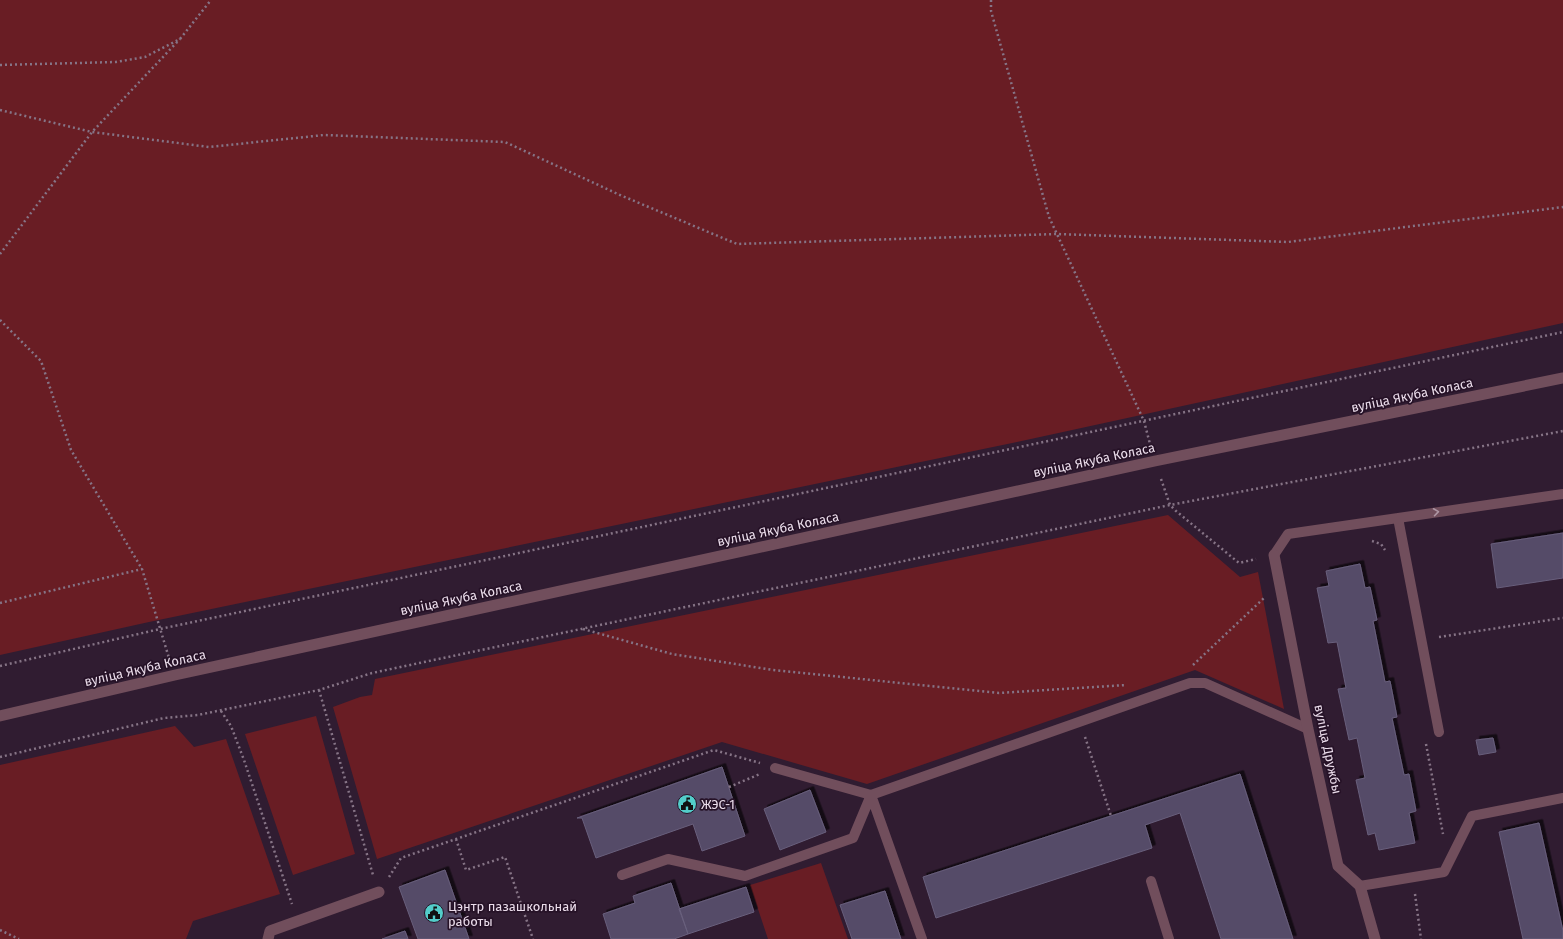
<svg xmlns="http://www.w3.org/2000/svg" width="1563" height="939" viewBox="0 0 1563 939" font-family="'Fira Sans',sans-serif">
	<defs>
		<filter id="shadow"><feDropShadow dx="3.5" dy="-3.5" stdDeviation="0" flood-color="#0009"/></filter>
	</defs>
	<rect width="100%" height="100%" fill="#301c31"/>
	<path fill="#691d24" d="M0 0H1563V323L1017 442 149 622 0 655Z
		M1168 515 1240 577 1258 572 1284 709 1195 670 867 784 722 742 377 859 333 707 360 697 372 695 375 679Z
		M316 716 355 854 293 875 245 734Z
		M175 726 194 747 226 739 280 894 193 921 186 939H0V765Z
		M821 863 848 939H768L750 885Z"/>
	<path fill="#554b68" stroke="#685f7c" filter="url(#shadow)" d="M1563 533V578L1497 588 1491 544Z
		M1360 564 1365 588 1370 587 1377 620 1373 621 1385 682 1390 681 1397 717 1392 718 1404 775 1409 774 1416 811 1409 813 1415 843 1379 850 1375 833 1368 835 1356 780 1365 778 1357 738 1349 740 1338 689 1346 688 1337 642 1328 643 1317 588 1329 586 1326 571Z
		M1493 738 1496 752 1479 755 1476 740Z
		M722 767 745 836 702 851 693 824 596 858 582 818H577Z
		M1240 774 1293 939H1221L1180 813 1145 825 1152 848 936 918 923 877Z
		M810 790 826 832 780 850 764 809Z
		M1539 823 1563 931V939H1523L1499 832Z
		M445 870 469 939H418L399 887Z
		M671 883 688 934 674 939H611L603 914 635 903 633 896Z
		M746 887 754 912 688 934 679 909Z
		M885 891 901 939H852L840 905Z
		M405 931 408 939H382Z"/>
	<g fill="none" stroke-linecap="round" stroke-linejoin="round">
		<path stroke="#867486" stroke-width="2.5" stroke-dasharray="2 3" stroke-linecap="butt" d="M991 0V11L1049 217 1144 421 1150 444
			M0 65 116 62 145 57 180 39 211 0
			M0 110 92 132 209 147 324 135 505 142 620 195 737 244 1057 234 1288 242 1563 207
			M0 254 92 132 180 39
			M0 320 41 361 71 450 142 569 169 658
			M1161 479 1170 505 1176 511 1239 563 1256 559
			M1372 541 1381 544 1385 550
			M0 603 142 569
			M583 629 672 654 773 670 999 693 1126 685
			M1439 637 1563 618
			M1193 665 1264 598
			M0 666 160 629 1563 332
			M319 690 373 875
			M221 711 231 726 244 760 292 904
			M1085 737 1111 816
			M1426 744 1443 834
			M0 757 164 718 198 715 319 690 372 673 1170 505 1563 431
			M729 787 760 774
			M456 839 466 870 505 857 533 939
			M389 877 401 858 714 750 760 763
			M1415 894 1421 939
			M0 930 19 939"/>
		<path stroke="#714e5c" stroke-width="10" d="M1398 518 1439 732
			M1274 555 1288 534 1563 494
			M775 768 871 795 1190 683H1205L1308 729
			M871 795 922 939
			M622 875 668 859 745 876 853 838 871 795
			M1151 881 1169 939
			M1360 886 1444 872 1472 816 1563 798"/>
		<path stroke="#714e5c" stroke-width="11" d="M268 939 270 931 379 892"/>
		<path stroke="#714e5c" stroke-width="11" d="M1274 555 1308 729 1338 866 1360 886 1375 939"/>
		<path stroke="#714e5c" stroke-width="11" d="M0 716 175 675 1155 461 1563 378"/>
	</g>
	<defs><path id="oneway-chevron" d="M-2-3.5L2.5 0L-2 3.5" fill="none" stroke-width="1.6" stroke-linecap="round" stroke-linejoin="round"/></defs>
	<use stroke="#ae96a4" href="#oneway-chevron" transform="translate(1436 512) rotate(-8)"/>
	<defs>
		<symbol id="civic-disc" viewBox="-11 -11 22 22"><circle r="9.5" fill="#53cdca" stroke="#261227"/><path d="M-.6-6.5H3V-4.5H.6V-3L4-1V1h2V6H-6V1h2V-1L-.6-3ZM-1.2 2.5V6h2.4V2.5Z" fill="#111"/></symbol>
	</defs>
	<g fill-rule="evenodd">
		<use href="#civic-disc" x="676" y="793" width="22" height="22"/>
		<use href="#civic-disc" x="423" y="902" width="22" height="22"/>
	</g>
	<g text-anchor="middle" dominant-baseline="central" stroke-width="3.5" stroke-linejoin="round" paint-order="stroke">
		<g font-size="13" fill="#ebddeb" stroke="#261227">
			<text transform="translate(1412 395) rotate(-12)">вуліца Якуба Коласа</text>
			<text transform="translate(1094 460) rotate(-12)">вуліца Якуба Коласа</text>
			<text transform="translate(778 529) rotate(-12)">вуліца Якуба Коласа</text>
			<text transform="translate(461 598) rotate(-12)">вуліца Якуба Коласа</text>
			<text transform="translate(145 668) rotate(-13)">вуліца Якуба Коласа</text>
			<text transform="translate(1328 749) rotate(78)">вуліца Дружбы</text>
		</g>
		<g font-size="13" fill="#ebddeb" stroke="#261227" text-anchor="start">
			<text x="701" y="804">ЖЭС-1</text>
			<text x="448" y="906">Цэнтр пазашкольнай<tspan x="448" dy="15">работы</tspan></text>
		</g>
	</g>
</svg>
